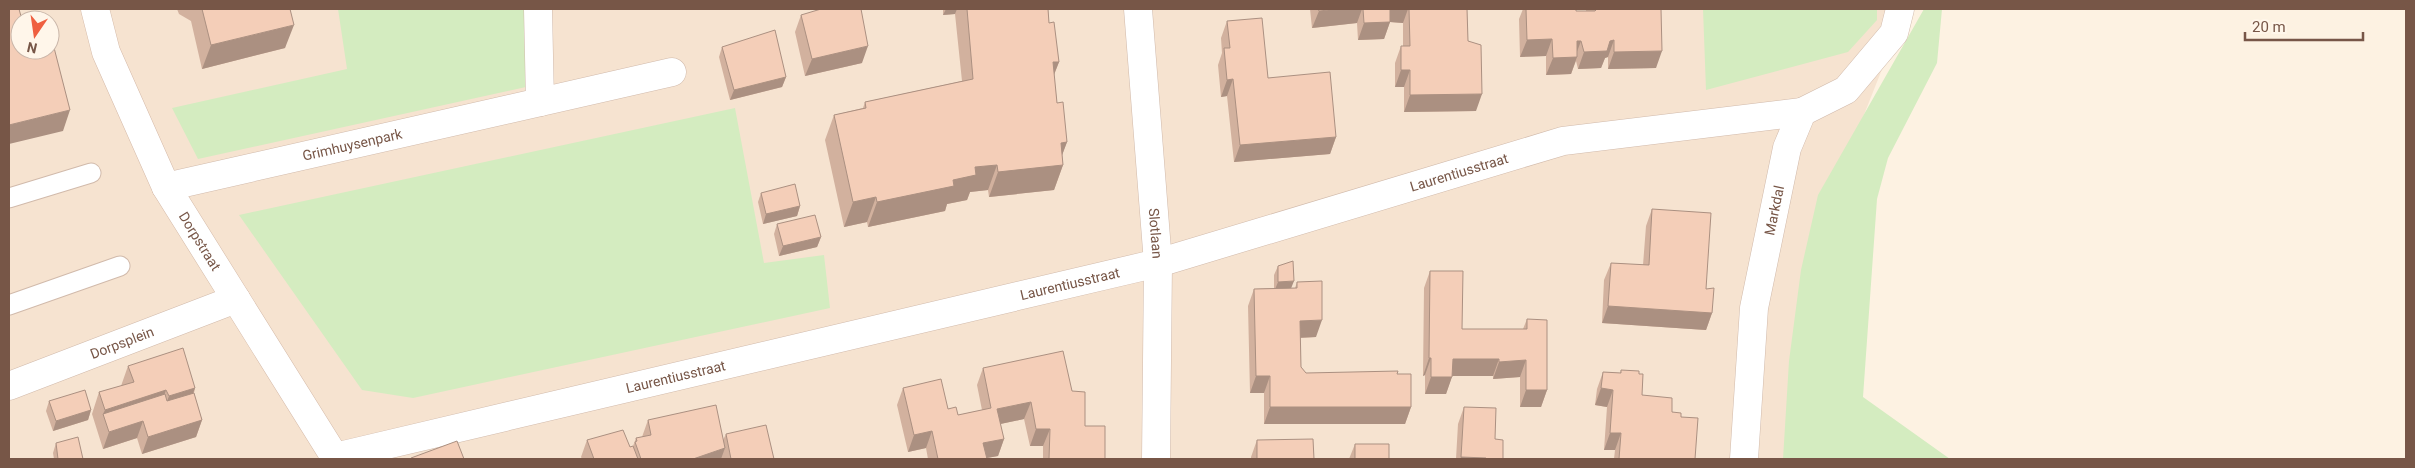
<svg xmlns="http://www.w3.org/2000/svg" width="2415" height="468" viewBox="0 0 2415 468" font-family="Roboto,sans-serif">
	<rect width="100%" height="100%" fill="#fdf2e2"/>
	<path fill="#f6e3d0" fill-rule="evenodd" d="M9 9H1906L1838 180 1795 459H9ZM20 20H50V50H20Z"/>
	<path fill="#d4ecc0" d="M338 9H543L553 81 198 159 172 108 347 69Z
		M1703 9H1877V20L1848 52 1706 90Z
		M1924 9H1942L1937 63 1888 158 1877 199 1863 397 1950 459H1783L1789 361 1801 270 1818 195Z
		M735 108 764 263 824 255 830 308 413 398 362 390 239 215Z"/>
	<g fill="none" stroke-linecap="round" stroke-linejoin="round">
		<defs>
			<path id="service" d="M9 198 91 173
				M9 305 120 266"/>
			<g id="pedestrian">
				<path d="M538 9 540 102"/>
				<path id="s1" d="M166 187 672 72"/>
			</g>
			<g id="minor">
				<path id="s2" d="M1138 9 1158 263 1156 459"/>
				<path id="s3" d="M9 386 236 299"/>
				<path id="s4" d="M335 457 1158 263 1563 141 1802 112"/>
				<path id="s5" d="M1744 459 1754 308 1787 148 1802 112 1846 90 1894 33 1900 9"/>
			</g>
			<g id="secondary">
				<path id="s6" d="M95 9 106 52 166 187 336 459"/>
			</g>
		</defs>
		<use href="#service" stroke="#d1baab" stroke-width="21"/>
		<use href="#pedestrian" stroke="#d1baab" stroke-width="29"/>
		<use href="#minor" stroke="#d1baab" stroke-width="29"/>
		<use href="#secondary" stroke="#d5baa8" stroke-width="29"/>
		<use href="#service" stroke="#fff" stroke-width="19"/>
		<use href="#pedestrian" stroke="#fff" stroke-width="28"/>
		<use href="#minor" stroke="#fff" stroke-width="28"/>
		<use href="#secondary" stroke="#fff" stroke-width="28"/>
	</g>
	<path fill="#d2b19e" d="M177 9H290L285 48 202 69 191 21 179 14Z
		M943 9H1048L1049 23 1059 62 1054 75 1057 103 1067 142 1062 155 1063 165 1054 190 989 197 988 190 970 192 967 200 947 204 945 211 868 227 867 222 844 227 825 140 834 115 863 108 865 102 962 81 955 14 943 15Z
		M1310 9H1467L1468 41 1476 111 1404 112V87H1395V63L1401 46H1403V23L1390 22 1384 39 1358 40 1357 23 1312 28Z
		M1523 9H1576V11H1586V9H1661L1656 68 1608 69V57L1605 58 1601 68 1578 69 1576 61 1571 74 1546 75V56L1520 57 1519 19Z
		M801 15 862 63 805 76 795 32Z
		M1227 21 1268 78 1336 137 1330 154 1234 162 1227 96 1221 97 1218 65 1222 53 1221 38Z
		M722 47 786 77 782 87 730 100 719 57Z
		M761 193 800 206 797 216 763 224 758 202Z
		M1652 209 1712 313 1706 330 1602 323 1604 280 1611 263 1643 265 1646 226Z
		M777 224 821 237 817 247 779 256 774 234Z
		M1278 266 1291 288H1295L1297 282 1316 337 1300 338 1301 367 1306 373 1397 374 1411 407 1405 424H1264V393H1250L1248 306 1254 289 1274 288V275Z
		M1430 271 1462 329H1523L1527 319 1547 390 1541 407H1520V377L1493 379V376H1452L1446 394H1425V375L1423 376 1424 288Z
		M128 366 195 388 194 393 202 420 196 437 142 454 137 438 103 449 92 414 99 392 121 386Z
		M983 368 1072 391 1085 426 1105 459H1043V446H1030L1024 419 1000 424 1004 439 998 456 987 458V459H928L926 448 908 452 897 405 903 388 958 415 982 410 977 385Z
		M1621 370 1639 374 1642 395 1681 417 1695 459H1614L1615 450H1604L1607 407 1595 405 1597 389 1603 372 1620 373Z
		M49 401 91 410 88 420 53 431 46 411Z
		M1464 407 1495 439 1503 459H1456L1458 424Z
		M648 420 723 440 726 434 774 459H582L581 457 587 440 630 447 633 446 636 438 642 437Z
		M1257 440 1314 459H1251V457Z
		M56 443 83 459H54L53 453Z
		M1355 444 1389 459H1349Z"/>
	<path fill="#ab9081" d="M946 9H957L955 14 943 15Z
		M1338 9H1362L1357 23 1312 28 1319 11Z
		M1389 9H1408L1403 23 1390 22 1384 39 1358 40 1364 23Z
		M294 25 285 48 202 69 211 45Z
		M1552 39 1546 56 1520 57 1527 40Z
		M1614 40 1608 57 1605 58 1601 68 1578 69 1584 52 1610 41Z
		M1577 41H1581L1575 57H1577L1571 74 1546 75 1553 58Z
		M868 46 862 63 805 76 812 59Z
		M1662 51 1656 68 1608 69 1614 52Z
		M1053 62H1059L1049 87Z
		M1401 70H1410L1404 87H1395Z
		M786 77 782 87 730 100 734 90Z
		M1233 79 1227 96 1221 97 1227 80Z
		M1482 94 1476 111 1404 112 1410 95Z
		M70 110 63 131 9 144V125Z
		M1336 137 1330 154 1234 162 1240 145Z
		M1067 142 1058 166 1063 165 1054 190 989 197 998 172 1061 143Z
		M997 165 988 190 970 192 967 200 947 204 945 211 868 227 877 202 953 180 975 167Z
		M876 197 867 222 844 227 853 202Z
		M800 206 797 216 763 224 766 214Z
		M821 237 817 247 779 256 783 246Z
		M1294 281 1290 291 1274 292 1278 282Z
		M1608 306 1712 313 1706 330 1602 323Z
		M1322 320 1316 337 1294 338 1300 321Z
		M1429 358H1431L1425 375 1423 376Z
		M1453 359H1499L1493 376H1446Z
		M1526 360 1520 377 1493 379 1499 362Z
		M1256 376H1270L1264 393H1250Z
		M1431 377H1452L1446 394H1425Z
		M195 388 187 410 161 418 169 396Z
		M1601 388 1613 390 1607 407 1595 405Z
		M166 390 159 411 103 414 105 410Z
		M1526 390H1547L1541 407H1520Z
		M1031 402 1024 419 991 426 997 409Z
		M1270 407H1411L1405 424H1264Z
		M91 410 88 420 53 431 56 421Z
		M202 420 196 437 142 454 148 437Z
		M143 421 137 438 103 449 109 432Z
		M1036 429H1050L1043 446H1030Z
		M932 431 926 448 908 452 914 435Z
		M1610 433H1621L1615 450H1604Z
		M1004 439 998 456 981 459 983 443Z
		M725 448 721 459H693Z
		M1461 457 1486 458 1485 459H1460Z"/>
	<path fill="#f4ceb8" stroke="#ab9081" d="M9 9H19L22 20H20V50H50V32L70 110 9 125Z
		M202 9H290L294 25 211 45Z
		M821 9H861L868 46 812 59 801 15Z
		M967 9H1048L1049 23 1054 22 1059 62H1053L1057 103 1063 102 1067 142 1061 143 1063 165 998 172 997 165 975 167 976 175 953 180 954 186 877 202 876 197 853 202 834 115 866 108 865 102 973 79Z
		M1318 9H1338L1319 11Z
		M1363 9H1390V22L1364 23Z
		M1409 9H1467L1468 41 1481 45 1482 94 1410 95V70H1401V46H1410Z
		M1526 9H1576V11H1595L1597 9H1661L1662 51 1614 52V40L1610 41 1607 51 1584 52 1581 41H1577V57L1553 58 1552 39 1527 40Z
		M1262 18 1268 78 1330 72 1336 137 1240 145 1233 79 1227 80 1224 48H1230L1227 21Z
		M775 30 786 77 734 90 722 47Z
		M795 184 800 206 766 214 761 193Z
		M1652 209 1711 213 1706 289 1714 288 1712 313 1608 306 1611 263 1649 265Z
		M815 215 821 237 783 246 777 224Z
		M1293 261 1294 281 1278 282V266Z
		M1430 271H1463L1462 329H1527V319L1547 320V390H1526V360L1499 362V359H1453L1452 377H1431V358H1429Z
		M1322 281V320L1300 321 1301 367 1306 373 1398 371 1397 374H1411V407H1270V376H1256L1254 289 1297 288V282Z
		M183 348 195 388 169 396 166 390 105 410 99 392 134 382 128 366Z
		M1063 351 1072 391 1085 392V426H1105V459H1049L1050 429H1036L1031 402 997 409 1004 439 983 443 987 459H938L932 431 914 435 903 388 941 379 948 409 956 407 958 415 991 408 983 368Z
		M1621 370 1639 371V374H1643L1642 395 1672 398V412L1681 413V417L1698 418 1695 459H1619L1621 433H1610L1613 390 1601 388 1603 372 1621 373Z
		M85 390 91 410 56 421 49 401Z
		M194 393 202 420 148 437 143 421 109 432 103 414 165 394 167 401Z
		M716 405 725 448 693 459H641L635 442 637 441 636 438 651 435 648 420Z
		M1464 407 1496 408 1495 439 1503 440V459H1486V458L1461 457Z
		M766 425 774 459H731L726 434Z
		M623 430 630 447 633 446 638 459H594L587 440Z
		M78 437 83 459H58L56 443Z
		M1313 439 1314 459H1257V440Z
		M457 441 464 459H411V458Z
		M1355 444H1389V459H1355Z"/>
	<g text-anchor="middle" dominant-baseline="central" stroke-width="4" stroke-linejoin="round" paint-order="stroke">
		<g font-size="14" fill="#775647" stroke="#fff6ea">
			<text stroke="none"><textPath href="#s1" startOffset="191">Grimhuysenpark</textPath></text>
			<text stroke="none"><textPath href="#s4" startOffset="1160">Laurentiusstraat</textPath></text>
			<text stroke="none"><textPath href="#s5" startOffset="251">Markdal</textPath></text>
			<text stroke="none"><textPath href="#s2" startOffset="225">Slotlaan</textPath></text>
			<text stroke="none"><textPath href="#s6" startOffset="256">Dorpstraat</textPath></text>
			<text stroke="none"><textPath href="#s4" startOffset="755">Laurentiusstraat</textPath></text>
			<text stroke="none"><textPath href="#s3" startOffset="121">Dorpsplein</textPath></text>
			<text stroke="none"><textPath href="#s4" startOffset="350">Laurentiusstraat</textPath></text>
		</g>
	</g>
	<rect width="2415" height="468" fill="none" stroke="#775647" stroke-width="20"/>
	<g transform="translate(35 35) rotate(193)"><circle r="24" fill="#fff6ea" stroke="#c9b6a9"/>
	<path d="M0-4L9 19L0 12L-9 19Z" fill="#ef5f40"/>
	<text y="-8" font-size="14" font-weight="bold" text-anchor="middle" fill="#775647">N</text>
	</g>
	<path d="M2245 32v8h118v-8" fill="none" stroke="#775647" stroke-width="2.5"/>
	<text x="2252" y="32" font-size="15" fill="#775647" stroke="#fff6ea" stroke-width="4" paint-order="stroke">20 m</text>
</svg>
